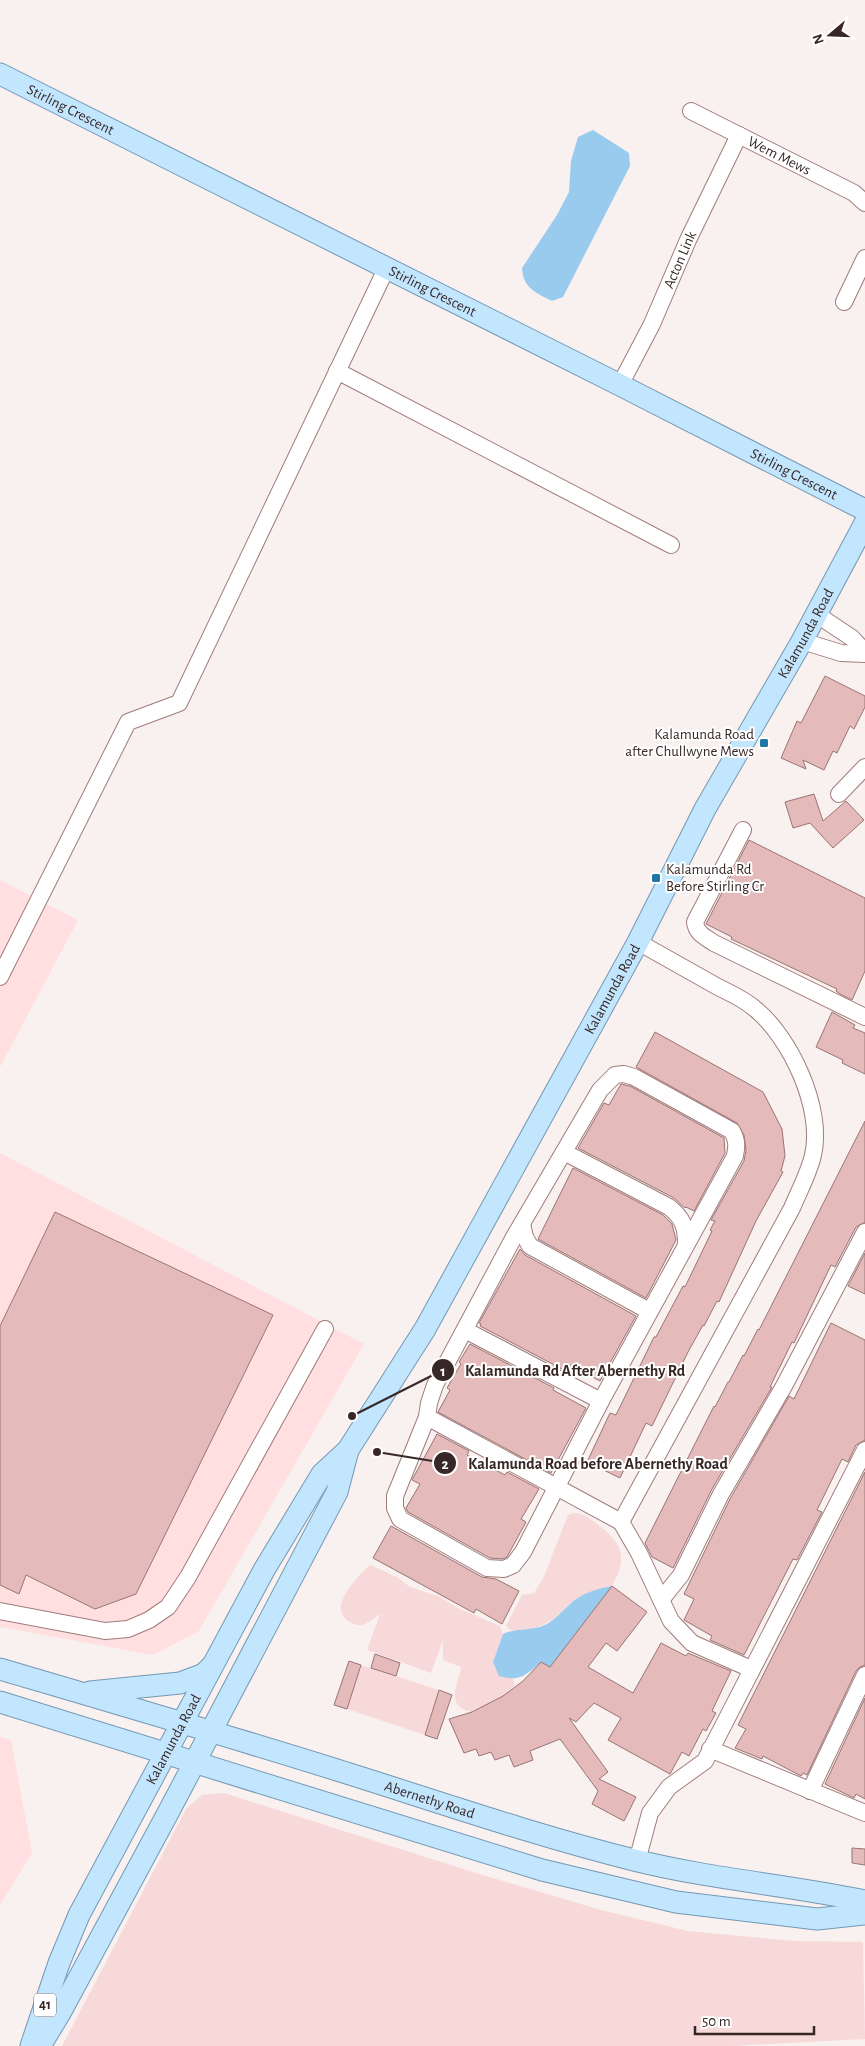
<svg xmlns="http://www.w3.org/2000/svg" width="865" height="2046" viewBox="0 0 865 2046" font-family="'Alegreya Sans',sans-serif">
	<rect width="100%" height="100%" fill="#f9f0f0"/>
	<path fill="#ffdfdf" d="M0 880 78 920 0 1067Z
		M0 1153 364 1344 199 1631 153 1655 0 1627Z
		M0 1737 11 1740 32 1853 0 1905Z"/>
	<path fill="#f8d9d9" d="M573 1513C584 1513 589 1518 597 1524 623 1543 628 1558 612 1586 603 1589 593 1590 585 1594 562 1604 560 1623 529 1629 523 1631 517 1632 510 1630L506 1626 522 1595 534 1593 543 1579 568 1515Z
		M370 1565 397 1577 410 1587 440 1597 458 1608 500 1626 503 1634 493 1662 513 1679 515 1685 503 1696 472 1712C443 1706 459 1684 461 1667L443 1660V1640L431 1673 367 1650 380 1614C375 1617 369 1623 363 1625 358 1626 353 1624 348 1621 327 1606 359 1575 370 1565Z
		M361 1665 439 1690 425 1735 347 1709Z
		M224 1793 476 1873 601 1910 688 1931 794 1941 863 1942 865 2039 732 2046H62L186 1809 202 1795Z"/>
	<path fill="#98cbee" d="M593 130 629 153 630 166 563 297 552 301C536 293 523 288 522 268L557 215 569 192 571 161 578 137Z
		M612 1586 550 1667 541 1662C525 1675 521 1682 499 1676L493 1662 503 1634C515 1628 531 1631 545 1625 555 1620 561 1612 569 1605 581 1593 596 1589 612 1586Z"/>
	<path fill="#e4baba" stroke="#9a7474" d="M825 676 865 696V707L854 729 850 726 837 753 833 751 824 770 803 760 806 769 781 758 797 721 801 723Z
		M814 794 823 821 846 801 864 820 833 848 810 823 793 828 785 802Z
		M749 840 865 898V971L852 1000 840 994 836 991 837 989 731 939 732 937 706 924Z
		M832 1012 855 1025 853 1028 865 1033V1074L842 1063 843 1060 816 1047Z
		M655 1032 763 1092 782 1129 785 1156 781 1171 783 1172 756 1221 719 1302 717 1301 704 1326 703 1325 688 1352 652 1426 646 1423 620 1478 587 1462 610 1413 616 1415 654 1337H656L683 1286 685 1287 712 1231 710 1230 715 1221 711 1220 744 1161 746 1150 744 1135 737 1123 636 1067Z
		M621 1084 630 1086 724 1138 725 1153 694 1211 686 1207 685 1208 674 1198 578 1148 604 1103 609 1105Z
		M865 1121V1222L856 1227 835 1267 831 1265 794 1343 792 1342 770 1387H772L712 1489 673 1568 652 1557 645 1543 714 1406 715 1407 728 1382H729L743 1355 744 1356 758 1329 759 1330Z
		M573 1168 663 1215 672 1224 676 1240 646 1298 538 1239Z
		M55 1212 273 1315 136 1594 95 1609 26 1575 19 1594 0 1585V1326Z
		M520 1249 525 1255 636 1316 600 1381 568 1364 564 1370 480 1326 481 1324 479 1323Z
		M865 1253V1294L848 1286Z
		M831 1323 865 1340V1440L856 1445 848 1462 842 1459 817 1510 822 1512 797 1560 793 1559 744 1655 710 1640 712 1636 684 1620 694 1599 684 1594 730 1499 789 1396 794 1399Z
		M470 1344 554 1388 553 1390 586 1408 551 1473 438 1412 450 1390 447 1388 461 1364 459 1362Z
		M437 1434 469 1451 467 1455 505 1475 507 1472 539 1489 521 1519 526 1522 507 1557 502 1559 490 1558 408 1512 406 1508 420 1484 412 1480Z
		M865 1472V1665L860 1667 856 1671 807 1775 803 1773 801 1776 763 1756 762 1759 735 1748 746 1729 738 1725Z
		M391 1526 482 1577 496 1579 519 1591 502 1624 476 1609 474 1613 373 1558Z
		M612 1586 647 1612 617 1651 606 1643 588 1667 633 1693 661 1643 686 1656 688 1653 731 1671 712 1711 716 1713 706 1731 703 1729 689 1756 682 1752 670 1774 608 1740 621 1718 594 1703 576 1722 569 1718 608 1772 599 1779 636 1797 624 1821 592 1804 598 1791 560 1739 530 1751 533 1760 514 1767 509 1755 495 1760 491 1752 479 1756 476 1749 464 1753 449 1719 472 1712 503 1696 523 1681 541 1662 550 1667Z
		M375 1654 400 1663 396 1676 371 1668Z
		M349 1661 361 1665 347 1709 334 1705Z
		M439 1690 452 1695 437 1739 425 1735Z
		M865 1698V1799L856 1794 854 1798 825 1784Z
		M852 1848 865 1849V1865L852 1863Z"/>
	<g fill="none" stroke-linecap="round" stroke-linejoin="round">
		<defs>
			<g id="minor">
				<path id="s1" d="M691 111 854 193 865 203"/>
				<path d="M844 302 865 258"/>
				<path d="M337 371 671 545"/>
				<path id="s2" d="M620 385 652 324 688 240 739 135"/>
				<path d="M816 614 852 638 865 652"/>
				<path d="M802 641 841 653 865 654"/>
				<path d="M839 794 865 767"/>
				<path d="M743 830 695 922C696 933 705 937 714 943L865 1017"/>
				<path d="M0 977 128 722 179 703 387 267"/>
				<path d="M624 1074 634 1077 732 1131C737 1140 737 1146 735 1156L601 1401 523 1552 513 1565 504 1569 487 1568 400 1519 395 1508V1496L427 1417 429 1403 435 1385 514 1237 600 1090 615 1075Z"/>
				<path d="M564 1152 669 1207C683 1218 686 1227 686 1244"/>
				<path d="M522 1224 525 1237 530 1246 649 1311"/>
				<path d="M465 1330 601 1401"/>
				<path d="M427 1417 621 1522 792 1208C799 1191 809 1173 813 1155 824 1109 790 1036 754 1008 744 999 730 993 718 987 691 972 665 957 638 942"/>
				<path d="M621 1522 639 1553 671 1621 692 1643 751 1669"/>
				<path d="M661 1600 681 1575 721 1494 784 1386 865 1232"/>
				<path d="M0 1611 105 1631 128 1629 149 1620 168 1607 188 1577 325 1329"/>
				<path d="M710 1749 865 1813"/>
				<path d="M810 1791 865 1675"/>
				<path d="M637 1861 650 1813 669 1787 705 1761 865 1450"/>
			</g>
			<g id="major">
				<path id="s3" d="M0 74 620 385 865 510"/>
				<path id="s4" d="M0 1669C112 1702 225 1735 337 1770 436 1801 534 1835 634 1860 710 1879 789 1885 865 1901"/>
				<path d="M90 1692 180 1683 204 1674 212 1666"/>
				<path d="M0 1702 542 1870 676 1902 817 1919 865 1914"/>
				<path id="s5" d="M31 2046 59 1963 79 1915 264 1570 322 1474 348 1450 425 1329 638 942 705 809 802 641 865 523"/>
				<path d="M40 2046 60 2013 169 1811 337 1492 348 1450"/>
			</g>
		</defs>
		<use href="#minor" stroke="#a17b7a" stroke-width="18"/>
		<use href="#major" stroke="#7598b2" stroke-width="23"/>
		<use href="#minor" stroke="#fff" stroke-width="16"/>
		<use href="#major" stroke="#c1e6fe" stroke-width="21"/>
	</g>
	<g fill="#1f77a6" stroke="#fff" stroke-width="2">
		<rect x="759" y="738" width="10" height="10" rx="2.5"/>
		<rect x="651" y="873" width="10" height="10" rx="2.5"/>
	</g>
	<g text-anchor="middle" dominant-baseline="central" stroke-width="4" stroke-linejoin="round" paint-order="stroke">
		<rect fill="#fff" stroke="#736868" stroke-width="1" x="34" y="1993.5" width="22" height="23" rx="4"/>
		<g font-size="14" font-weight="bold" fill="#372727">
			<text x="45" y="2005">41</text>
		</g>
		<g font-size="15" fill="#372727" stroke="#fff">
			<text stroke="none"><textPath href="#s3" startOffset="79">Stirling Crescent</textPath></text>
			<text stroke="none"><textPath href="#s1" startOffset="99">Wem Mews</textPath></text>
			<text stroke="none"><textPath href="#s2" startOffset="139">Acton Link</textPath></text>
			<text stroke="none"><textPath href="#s3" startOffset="484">Stirling Crescent</textPath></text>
			<text stroke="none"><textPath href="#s3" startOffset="889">Stirling Crescent</textPath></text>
			<text stroke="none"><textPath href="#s5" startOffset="1615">Kalamunda Road</textPath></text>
			<text stroke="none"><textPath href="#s5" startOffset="1210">Kalamunda Road</textPath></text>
			<text stroke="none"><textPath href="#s5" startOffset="339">Kalamunda Road</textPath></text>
			<text stroke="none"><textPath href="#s4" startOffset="449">Abernethy Road</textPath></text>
		</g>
		<g font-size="15" fill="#372727" stroke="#fff" text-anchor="end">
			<text x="754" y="734">Kalamunda Road<tspan x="754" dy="17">after Chullwyne Mews</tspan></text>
			<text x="666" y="869" text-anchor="start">Kalamunda Rd<tspan x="666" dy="17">Before Stirling Cr</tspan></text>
		</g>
	</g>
	<path fill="none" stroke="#372727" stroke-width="2" d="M352 1416L443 1370M377 1452L445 1463"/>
	<g fill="#372727" stroke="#fff" stroke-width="2">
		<circle cx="352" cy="1416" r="5"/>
		<circle cx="377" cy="1452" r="5"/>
		<circle cx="443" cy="1370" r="12"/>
		<circle cx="445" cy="1463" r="12"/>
	</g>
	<g font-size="15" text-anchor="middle" font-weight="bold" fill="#fff">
		<text x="443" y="1376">1</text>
		<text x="445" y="1469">2</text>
	</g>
	<g font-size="16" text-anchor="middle" font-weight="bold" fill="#372727" stroke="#fff" stroke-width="4" stroke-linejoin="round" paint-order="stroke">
		<text x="575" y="1376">Kalamunda Rd After Abernethy Rd</text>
		<text x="598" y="1469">Kalamunda Road before Abernethy Road</text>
	</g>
	<g transform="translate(830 35) rotate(251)" stroke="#ffffff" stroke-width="4" paint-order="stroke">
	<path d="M0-4L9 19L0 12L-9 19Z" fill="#372727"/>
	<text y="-8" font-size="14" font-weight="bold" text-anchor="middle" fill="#372727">N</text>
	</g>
	<path d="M695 2026v8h119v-8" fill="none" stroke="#372727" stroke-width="2.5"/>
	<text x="702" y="2026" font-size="15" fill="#372727" stroke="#ffffff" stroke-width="4" paint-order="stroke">50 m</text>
</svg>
